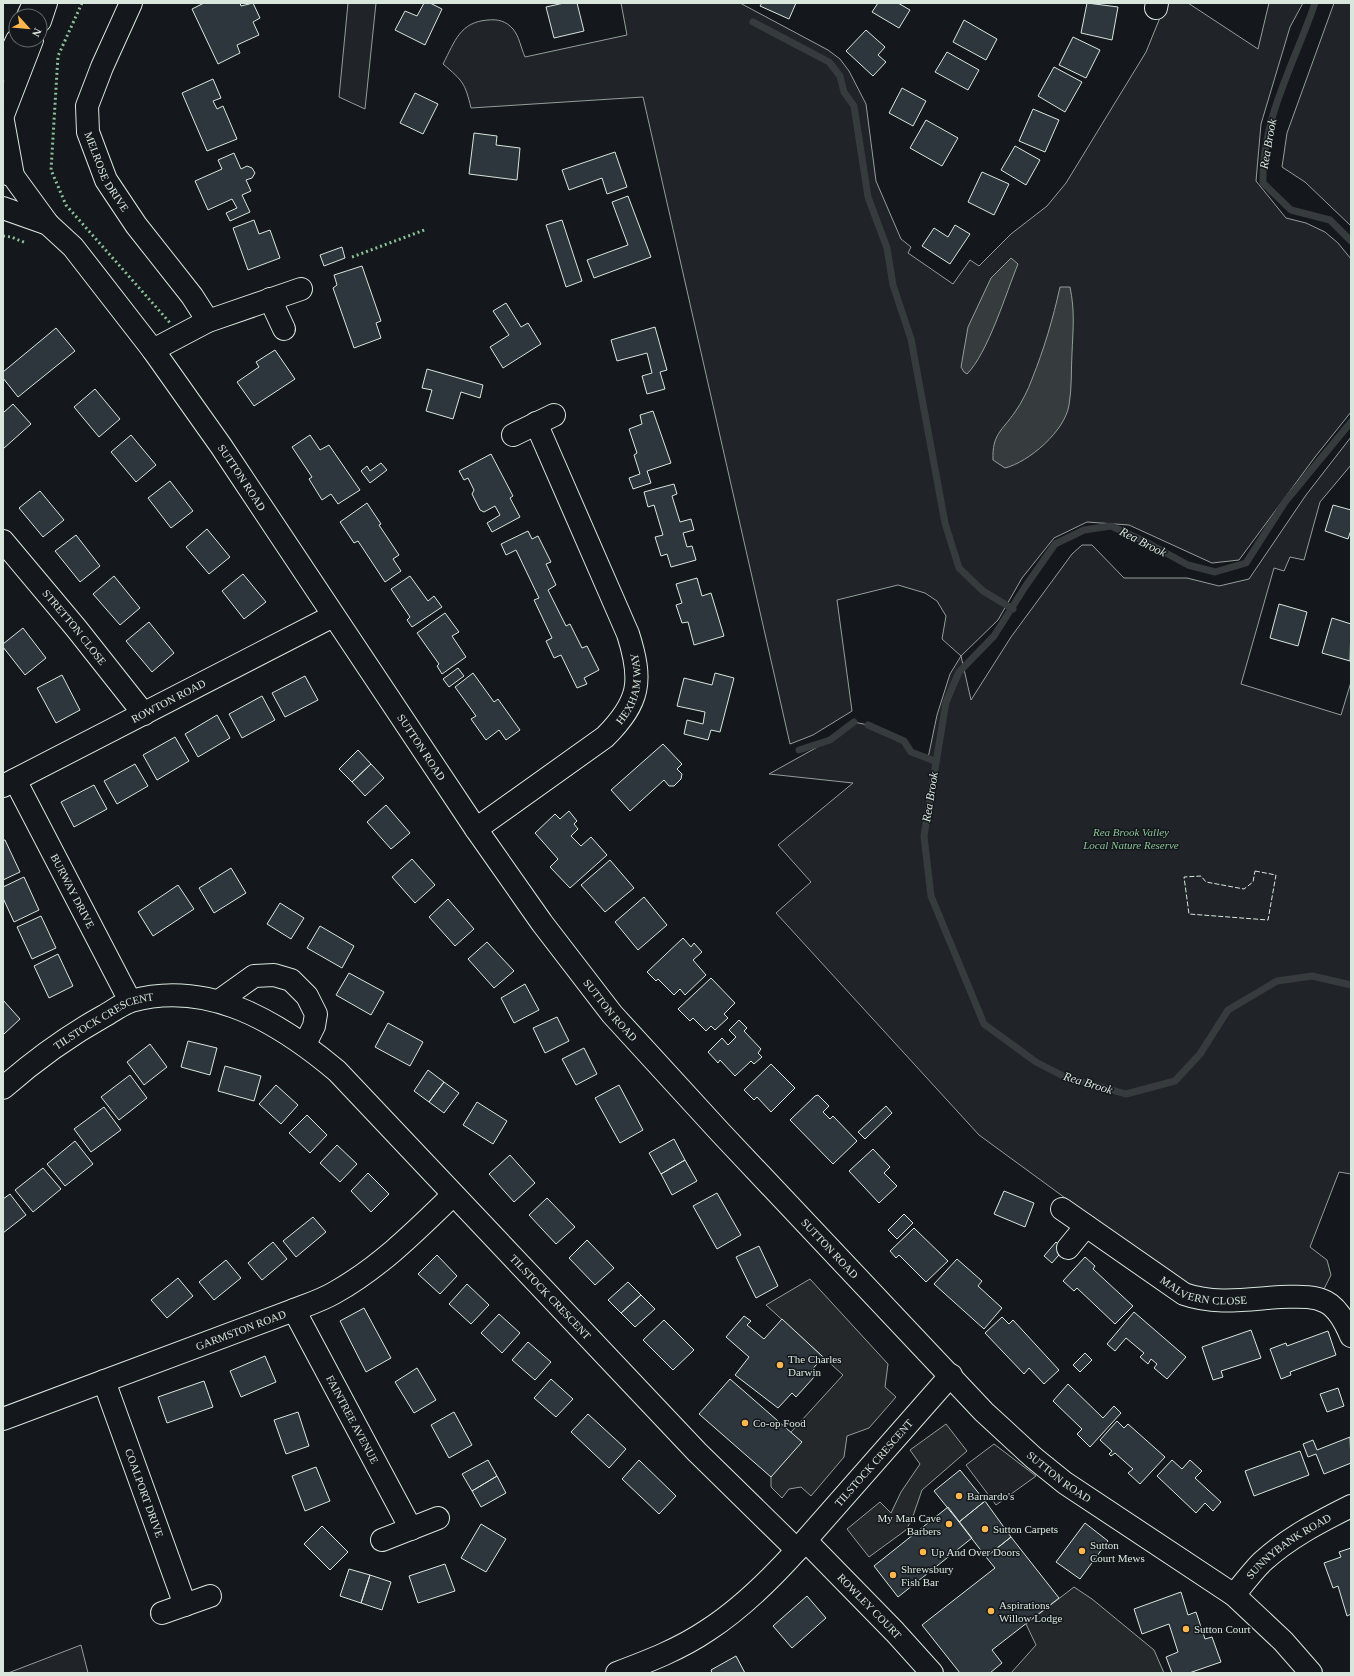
<svg xmlns="http://www.w3.org/2000/svg" width="1354" height="1676" viewBox="0 0 1354 1676" font-family="Georgia,serif">
	<rect width="100%" height="100%" fill="#14181c"/>
	<path fill="#202428" stroke="#939e99" d="M348 3H376L365 109 339 97Z
		M621 3H740L828 50 840 59 849 71 866 104 876 181 901 239 911 247 908 253 953 284 970 260 979 266 1011 234 1047 206 1066 183 1146 52 1166 3H1188L1258 49 1269 3H1303L1290 27 1261 124 1256 181 1286 218 1306 223 1325 232 1338 243 1351 259V412L1315 457 1239 560 1212 563 1129 525 1087 522 1054 538 1022 578 998 620 961 656 971 700 1011 637 1072 554 1082 545H1092L1124 578H1187L1219 586 1249 579 1306 495 1351 437V465L1320 502 1304 560 1290 557 1284 571 1274 568 1241 684 1341 715 1351 682V1174L1339 1172 1310 1247 1327 1260 1331 1275 1324 1289 1200 1292 1176 1279 979 1135 776 913 811 882 778 845 853 783 769 774 830 740 854 722 868 725 904 741 911 752 928 758 937 715 950 674 961 656 942 639 946 616 937 601 925 593 898 585 837 600 852 711 813 735 790 744 643 97 471 108C465 83 463 81 443 64 455 41 460 22 488 20 498 19 506 21 513 29 519 36 521 48 525 57L627 35Z
		M1334 3H1351V226L1305 182 1282 167 1287 133Z
		M994 1444 1036 1476 996 1505 966 1465Z
		M81 1645 88 1673H8Z"/>
	<path fill="#24282b" stroke="#939e99" d="M810 1279 888 1364 885 1387 896 1397 869 1428 847 1436 844 1457 811 1496 801 1487 789 1489 782 1498 771 1487V1477L791 1432 843 1375 766 1305Z
		M946 1424 967 1451 922 1490 912 1519 906 1530 869 1557 847 1529 880 1502 891 1513 901 1492 920 1464 910 1450Z
		M1074 1587 1092 1599 1154 1650 1164 1673H1011L1036 1645 1026 1624Z"/>
	<path fill="#363b3e" stroke="#939e99" d="M1011 258 1018 264C1006 293 988 353 967 374L964 372 961 367 968 327 991 278Z
		M1060 287H1070C1075 311 1073 329 1072 353 1071 370 1072 388 1069 405 1065 431 1029 462 1005 468L993 460C992 434 1002 431 1015 412 1022 402 1028 390 1032 379 1044 349 1053 319 1060 287Z"/>
	<g fill="none" stroke-linecap="round" stroke-linejoin="round">
		<path stroke="#363b3e" stroke-width="7" d="M1315 3C1295 62 1261 120 1263 183L1291 210 1330 220 1351 241
			M753 22 829 62 840 76 844 92 854 106 868 197 887 248 893 285 911 339 945 523 959 568 983 591 1013 609
			M1351 422 1285 502 1246 563 1215 572 1188 565 1146 542 1111 526 1084 530 1055 544 1025 587 994 636 959 672 946 702 924 836 931 896 984 1024 1036 1062 1065 1077 1126 1094 1175 1081 1200 1054 1228 1010 1277 981 1312 976 1351 985
			M868 725 904 741 911 752 935 761
			M799 750 830 740 854 722"/>
	</g>
	<path fill="#2c363c" stroke="#d8e6dc" d="M204 3H240L241 6 253 3 260 18 253 22 259 35 237 45 240 53 218 64 192 9Z
		M424 3H430L442 9 425 45 395 30 405 11 417 16Z
		M564 3H577L584 31 554 38 546 7Z
		M762 3H796L789 19 760 6Z
		M878 3H898L910 10 899 28 872 12Z
		M1087 3 1118 7 1112 40 1081 33Z
		M964 20 997 39 986 60 953 42Z
		M866 30 885 47 878 55 886 62 873 76 846 51Z
		M1073 37 1100 50 1086 78 1059 65Z
		M947 52 979 70 968 90 935 72Z
		M1054 67 1082 82 1065 112 1038 96Z
		M213 79 221 98 213 101 217 109 223 106 237 139 207 151 182 93Z
		M902 88 926 101 913 126 889 113Z
		M415 93 438 104 423 134 400 123Z
		M1033 109 1059 120 1045 152 1019 141Z
		M926 120 958 138 942 166 910 148Z
		M474 133 497 136 496 145 520 148 517 180 469 174Z
		M1015 146 1040 160 1026 185 1001 170Z
		M615 152 627 187 607 194 602 178 569 190 562 170Z
		M234 153 241 169 247 166 252 168 255 173 252 178 246 180 251 191 242 195 250 212 230 221 226 213 237 208 232 199 208 210 195 181 222 169 218 160Z
		M982 172 1009 184 994 215 968 202Z
		M628 196 651 257 594 278 587 260 628 245 612 202Z
		M254 220 259 234 270 230 280 258 248 270 233 228Z
		M562 220 582 281 566 287 546 225Z
		M955 225 970 234 950 264 922 246 934 228 948 237Z
		M342 247 345 258 324 266 320 255Z
		M362 266 381 321 376 323 381 338 354 348 333 288 337 285 334 275Z
		M506 303 521 327 528 323 541 344 503 368 490 347 509 335 493 311Z
		M655 327 667 370 660 372 665 389 647 394 642 376 652 373 647 353 617 361 611 340Z
		M56 328 75 351 18 397 3 378V372Z
		M275 350 295 379 254 406 237 382 259 367 256 362Z
		M427 369 483 385 480 398 461 392 453 419 426 411 432 390 422 388Z
		M95 389 120 419 99 437 74 407Z
		M13 404 31 424 3 449V413Z
		M653 411 671 463 647 471 651 483 633 489 629 478 640 474 634 455 637 453 629 429 642 424 640 415Z
		M131 435 156 465 136 482 111 452Z
		M310 435 320 450 329 445 360 490 338 504 331 494 322 500 309 479 312 477 292 447Z
		M491 454 513 496 510 498 520 517 492 532 487 523 500 515 495 506 484 512 480 510 472 494 474 490 468 478 464 480 459 471Z
		M381 463 387 470 370 483 361 471 367 466 370 471Z
		M170 481 193 511 171 528 148 498Z
		M674 484 677 494 672 496 680 522 691 519 694 530 683 533 687 547 692 546 696 560 671 567 667 554 661 556 655 537 663 535 654 505 648 507 644 492Z
		M40 491 64 520 43 537 19 508Z
		M367 503 381 524 379 525 399 555 393 559 401 571 385 582 358 541 354 543 340 522Z
		M1333 505 1351 510V530L1348 539 1325 531Z
		M207 529 230 557 209 574 186 547Z
		M528 531 532 539 538 536 551 562 546 564 556 585 548 590 566 626 570 624 582 648 587 646 599 670 584 678 587 684 577 688 561 655 554 658 546 641 552 638 534 600 539 598 516 550 506 555 501 544Z
		M76 535 100 566 80 582 55 551Z
		M243 574 266 602 244 619 222 591Z
		M114 576 140 608 120 625 93 594Z
		M410 576 428 601 434 596 442 607 412 627 407 620 410 617 391 589Z
		M697 578 702 596 711 593 724 636 694 645 688 622 682 623 676 605 682 603 676 584Z
		M1279 604 1307 612 1298 646 1270 638Z
		M445 613 459 632 452 636 466 657 442 674 437 666 439 664 417 633Z
		M1332 618 1351 624 1350 661 1322 653Z
		M149 622 174 653 152 672 126 641Z
		M23 628 46 658 25 675 3 647V644Z
		M458 668 464 676 449 687 443 679Z
		M473 673 494 702 498 699 520 730 506 740 499 730 486 740 471 719 476 716 455 687Z
		M715 673 734 678 720 732 711 730 708 740 684 734 687 720 703 724 705 712 677 706 684 678 712 685Z
		M62 675 80 710 56 723 37 688Z
		M305 676 318 700 285 717 272 693Z
		M262 696 275 720 242 738 229 714Z
		M217 715 230 738 198 757 185 734Z
		M175 737 189 761 157 780 143 755Z
		M663 744 682 764 677 769 682 774 681 779 674 786H669L664 780 630 811 611 790Z
		M358 750 371 764 352 782 339 769Z
		M135 764 148 786 117 804 104 781Z
		M371 764 384 778 365 796 352 782Z
		M94 785 107 809 74 827 61 802Z
		M386 805 410 833 391 849 367 822Z
		M569 811 577 821 574 824 578 829 571 836 581 846 591 837 607 855 570 888 550 867 558 859 535 833 555 814 560 819Z
		M3 840H5L20 872 3 880Z
		M412 859 435 885 415 903 392 877Z
		M610 860 634 888 605 912 581 885Z
		M231 868 246 893 214 913 199 888Z
		M24 877 39 910 14 922 3 898V887Z
		M178 885 194 909 153 936 138 912Z
		M644 897 667 925 638 950 615 922Z
		M448 899 474 929 455 946 429 917Z
		M280 903 304 918 291 939 267 924Z
		M41 916 56 948 32 959 17 927Z
		M320 926 354 946 342 968 307 948Z
		M683 938 691 947 694 943 702 952 693 960 706 975 685 995 680 989 674 995 658 979 656 981 647 972Z
		M487 942 514 971 494 988 468 959Z
		M58 954 73 986 49 998 34 966Z
		M349 973 384 992 371 1015 336 995Z
		M711 978 735 1003 724 1014 728 1018 715 1030 711 1026 706 1031 693 1018 690 1021 678 1009Z
		M525 984 539 1010 514 1023 501 998Z
		M3 1000 20 1019 3 1035Z
		M557 1017 569 1041 545 1053 533 1028Z
		M739 1020 747 1028 744 1031 761 1049 758 1053 762 1057 754 1064 751 1061 735 1076 720 1060 718 1063 708 1052 722 1038 728 1045 736 1037 729 1030Z
		M388 1023 423 1042 410 1066 375 1047Z
		M188 1041 217 1048 210 1075 181 1067Z
		M150 1044 167 1067 144 1085 127 1062Z
		M584 1048 597 1074 576 1085 562 1059Z
		M771 1064 795 1088 771 1112 757 1097 754 1100 744 1090Z
		M225 1066 261 1076 254 1101 218 1091Z
		M428 1070 444 1082 429 1102 414 1091Z
		M130 1075 147 1098 119 1120 101 1097Z
		M444 1082 459 1093 444 1113 429 1102Z
		M276 1085 298 1105 281 1124 259 1104Z
		M619 1085 643 1130 620 1143 595 1098Z
		M818 1095 829 1106 823 1112 830 1119 833 1116 857 1141 833 1164 790 1120 815 1096Z
		M477 1102 507 1121 493 1144 463 1125Z
		M886 1106 892 1113 865 1139 858 1132Z
		M104 1107 121 1130 91 1152 74 1129Z
		M307 1115 327 1135 310 1153 289 1133Z
		M674 1139 685 1160 661 1174 649 1153Z
		M75 1141 93 1164 65 1186 47 1164Z
		M337 1145 357 1164 340 1182 320 1163Z
		M873 1149 890 1167 884 1173 897 1186 879 1203 849 1171Z
		M510 1155 535 1183 514 1202 489 1174Z
		M685 1160 697 1181 672 1195 661 1174Z
		M43 1168 61 1189 33 1212 15 1190Z
		M368 1173 389 1194 371 1212 351 1191Z
		M1004 1191 1034 1203 1025 1227 994 1214Z
		M717 1193 741 1235 717 1249 693 1206Z
		M10 1194 26 1215 3 1233V1199Z
		M547 1198 575 1227 556 1244 529 1215Z
		M904 1214 913 1223 897 1239 888 1230Z
		M313 1217 326 1232 296 1257 283 1241Z
		M914 1228 948 1261 926 1282 899 1255 896 1258 890 1251Z
		M587 1240 614 1268 595 1285 569 1258Z
		M273 1242 287 1259 262 1280 248 1263Z
		M1056 1242 1064 1249 1052 1263 1044 1256Z
		M759 1246 778 1286 756 1298 736 1257Z
		M437 1255 457 1276 440 1294 418 1274Z
		M1085 1257 1095 1266 1093 1269 1133 1306 1115 1324 1077 1288 1074 1291 1063 1281Z
		M957 1259 982 1281 978 1286 1002 1308 984 1329 934 1284Z
		M226 1260 241 1278 214 1300 199 1282Z
		M178 1278 193 1296 167 1318 151 1300Z
		M628 1282 641 1295 621 1313 608 1300Z
		M467 1284 489 1305 471 1324 449 1304Z
		M641 1295 655 1309 635 1327 621 1313Z
		M364 1308 391 1358 366 1372 340 1321Z
		M1134 1312 1186 1357 1167 1379 1154 1368 1157 1364 1151 1359 1148 1364 1140 1357 1144 1353 1126 1338 1115 1351 1107 1344Z
		M499 1314 520 1333 502 1353 481 1333Z
		M744 1316 751 1321 747 1325 764 1339 782 1319 823 1357 810 1372 815 1376 796 1397 792 1393 778 1408 735 1375 749 1357 726 1337Z
		M1002 1317 1009 1324 1013 1320 1059 1370 1044 1384 1029 1368 1024 1374 985 1333Z
		M664 1320 694 1350 673 1370 643 1340Z
		M1251 1330 1261 1358 1221 1371 1223 1377 1213 1380 1202 1347Z
		M1328 1331 1336 1355 1290 1372 1291 1375 1281 1379 1270 1349 1286 1343 1287 1346Z
		M528 1342 551 1362 535 1380 512 1360Z
		M1085 1353 1092 1360 1080 1372 1073 1365Z
		M265 1356 276 1382 241 1397 230 1371Z
		M417 1368 436 1400 414 1413 395 1382Z
		M551 1379 573 1399 556 1417 534 1398Z
		M730 1379 802 1442 771 1477 699 1414Z
		M204 1381 213 1407 167 1423 158 1397Z
		M1068 1384 1103 1418 1114 1406 1121 1413 1090 1447 1077 1434 1082 1429 1053 1401Z
		M1338 1388 1344 1406 1327 1412 1320 1394Z
		M298 1412 309 1446 286 1454 274 1420Z
		M454 1412 472 1445 449 1458 431 1425Z
		M588 1414 626 1449 609 1468 571 1432Z
		M1117 1421 1124 1428 1128 1424 1165 1457 1140 1484 1128 1473 1133 1469 1115 1453 1111 1456 1109 1454 1112 1451 1100 1440Z
		M1350 1437 1351 1463 1324 1474 1316 1454 1308 1457 1303 1444 1313 1440 1317 1450Z
		M1300 1451 1309 1475 1254 1496 1245 1471Z
		M488 1460 497 1476 472 1491 462 1474Z
		M639 1460 676 1496 659 1514 622 1479Z
		M1172 1460 1182 1469 1190 1460 1202 1471 1195 1478 1221 1502 1213 1511 1205 1503 1196 1513 1157 1476Z
		M316 1467 330 1501 305 1511 292 1476Z
		M960 1470 985 1501 959 1522 934 1491Z
		M497 1476 506 1493 481 1507 472 1491Z
		M985 1501 1011 1537 986 1557 959 1522Z
		M948 1507 972 1538 898 1597 874 1566Z
		M1085 1523 1108 1541 1080 1579 1056 1562Z
		M481 1524 506 1539 486 1572 461 1558Z
		M322 1526 348 1552 330 1570 304 1544Z
		M1011 1537 1059 1598 992 1650 1002 1663 990 1673H960L922 1625 995 1568 986 1557Z
		M1351 1548V1614L1347 1616 1338 1586 1333 1588 1324 1563 1341 1557 1339 1552Z
		M445 1564 455 1591 418 1603 409 1576Z
		M349 1569 370 1575 361 1603 340 1596Z
		M370 1575 391 1582 382 1610 361 1603Z
		M1181 1592 1188 1615 1196 1612 1205 1639 1212 1637 1221 1662 1189 1673H1172L1166 1657 1178 1652 1169 1624 1142 1634 1134 1609Z
		M807 1596 826 1618 792 1648 773 1626Z
		M736 1656 745 1673H712L711 1670Z"/>
	<g fill="none" stroke-linecap="round" stroke-linejoin="round">
		<defs>
			<g id="minor">
				<path id="s1" d="M131 3 102 67 87 106 88 132 106 180 136 225 192 296 208 321"/>
				<path d="M1156 8 1157 3"/>
				<path d="M40 21 46 3"/>
				<path d="M3 115 32 40"/>
				<path d="M3 121 13 176"/>
				<path id="s2" d="M3 172 13 176 48 224 73 247 153 350 221 446 476 829 542 923 612 1014 720 1132 984 1412 1034 1458 1065 1483 1234 1595 1283 1641 1311 1673"/>
				<path d="M3 208 48 224"/>
				<path d="M270 299 284 329"/>
				<path d="M153 350 208 321 301 289"/>
				<path d="M513 435 554 415"/>
				<path id="s3" d="M3 541 76 628 144 714"/>
				<path id="s4" d="M15 780 130 1001"/>
				<path id="s5" d="M3 786 333 616"/>
				<path id="s6" d="M476 829 605 737C640 702 643 681 628 634L536 423"/>
				<path d="M219 1001 254 976 274 975 291 980 307 996 316 1014 314 1026 305 1044"/>
				<path id="s7" d="M3 1088C35 1060 68 1036 104 1016 113 1011 122 1004 131 1001 209 979 280 1023 337 1071L697 1452 797 1550"/>
				<path id="s8" d="M1062 1209 1184 1294C1215 1305 1248 1299 1281 1297 1296 1297 1312 1295 1326 1302 1338 1308 1346 1324 1351 1336"/>
				<path d="M1068 1248 1086 1226"/>
				<path id="s9" d="M294 1310 411 1529"/>
				<path id="s10" d="M104 1381 185 1605"/>
				<path id="s11" d="M3 1419 294 1310C307 1305 322 1300 334 1293 379 1268 416 1231 453 1195"/>
				<path d="M382 1540 438 1518"/>
				<path id="s12" d="M806 1541 895 1632 932 1673"/>
				<path id="s13" d="M1234 1595C1243 1584 1252 1572 1262 1562 1288 1538 1319 1522 1351 1506"/>
				<path d="M162 1613 210 1596"/>
				<path id="s14" d="M617 1673C649 1661 680 1649 708 1630 742 1608 770 1580 797 1550L951 1375"/>
			</g>
			<path id="major" d="M28 16 34 3
				M3 70 17 40"/>
		</defs>
		<use href="#minor" stroke="#d8e6dc" stroke-width="24"/>
		<use href="#major" stroke="#d8e6dc" stroke-width="24"/>
		<use href="#minor" stroke="#14181c" stroke-width="22"/>
		<use href="#major" stroke="#14181c" stroke-width="22"/>
		<path stroke="#8ac095" stroke-width="3" stroke-dasharray="2 3" stroke-linecap="butt" d="M82 3 58 56 51 170 66 205 171 324
			M3 236 11 237 26 243
			M352 257 427 229"/>
		<path stroke="#d8e6dc" stroke-width="1" stroke-dasharray="5 2" stroke-linecap="butt" d="M1255 871 1276 875 1268 920 1189 914 1184 877 1201 876 1206 882 1244 889 1253 882Z"/>
	</g>
	<g fill="#ffb74d" stroke="#14181c" stroke-width="1.5">
		<circle cx="780" cy="1365" r="4"/>
		<circle cx="745" cy="1423" r="4"/>
		<circle cx="959" cy="1496" r="4"/>
		<circle cx="949" cy="1524" r="4"/>
		<circle cx="985" cy="1529" r="4"/>
		<circle cx="1082" cy="1551" r="4"/>
		<circle cx="923" cy="1552" r="4"/>
		<circle cx="893" cy="1575" r="4"/>
		<circle cx="991" cy="1611" r="4"/>
		<circle cx="1186" cy="1629" r="4"/>
	</g>
	<g text-anchor="middle" dominant-baseline="central" stroke-width="3" stroke-linejoin="round" paint-order="stroke">
		<g font-size="11" fill="#d8e6dc" stroke="#14181c">
			<text stroke="none"><textPath href="#s1" startOffset="182">MELROSE DRIVE</textPath></text>
			<text stroke="none"><textPath href="#s2" startOffset="390">SUTTON ROAD</textPath></text>
			<text stroke="none"><textPath href="#s3" startOffset="112">STRETTON CLOSE</textPath></text>
			<text stroke="none"><textPath href="#s6" startOffset="215">HEXHAM WAY</textPath></text>
			<text stroke="none"><textPath href="#s5" startOffset="186">ROWTON ROAD</textPath></text>
			<text stroke="none"><textPath href="#s2" startOffset="714">SUTTON ROAD</textPath></text>
			<text stroke="none"><textPath href="#s4" startOffset="125">BURWAY DRIVE</textPath></text>
			<text stroke="none"><textPath href="#s2" startOffset="1038">SUTTON ROAD</textPath></text>
			<text stroke="none"><textPath href="#s7" startOffset="122">TILSTOCK CRESCENT</textPath></text>
			<text stroke="none"><textPath href="#s2" startOffset="1362">SUTTON ROAD</textPath></text>
			<text stroke="none"><textPath href="#s8" startOffset="167">MALVERN CLOSE</textPath></text>
			<text stroke="none"><textPath href="#s7" startOffset="693">TILSTOCK CRESCENT</textPath></text>
			<text stroke="none"><textPath href="#s11" startOffset="254">GARMSTON ROAD</textPath></text>
			<text stroke="none"><textPath href="#s9" startOffset="124">FAINTREE AVENUE</textPath></text>
			<text stroke="none"><textPath href="#s14" startOffset="337">TILSTOCK CRESCENT</textPath></text>
			<text stroke="none"><textPath href="#s2" startOffset="1686">SUTTON ROAD</textPath></text>
			<text stroke="none"><textPath href="#s10" startOffset="119">COALPORT DRIVE</textPath></text>
			<text stroke="none"><textPath href="#s13" startOffset="74">SUNNYBANK ROAD</textPath></text>
			<text stroke="none"><textPath href="#s12" startOffset="91">ROWLEY COURT</textPath></text>
		</g>
		<g font-size="11" font-style="italic" fill="#8ac095" stroke="#14181c">
			<text x="1131" y="832">Rea Brook Valley<tspan x="1131" dy="13">Local Nature Reserve</tspan></text>
		</g>
		<g font-size="11" fill="#d8e6dc" stroke="#14181c" text-anchor="start">
			<text x="788" y="1359">The Charles<tspan x="788" dy="13">Darwin</tspan></text>
			<text x="753" y="1423">Co-op Food</text>
			<text x="967" y="1496">Barnardo's</text>
			<text x="941" y="1518" text-anchor="end">My Man Cave<tspan x="941" dy="13">Barbers</tspan></text>
			<text x="993" y="1529">Sutton Carpets</text>
			<text x="1090" y="1545">Sutton<tspan x="1090" dy="13">Court Mews</tspan></text>
			<text x="931" y="1552">Up And Over Doors</text>
			<text x="901" y="1569">Shrewsbury<tspan x="901" dy="13">Fish Bar</tspan></text>
			<text x="999" y="1605">Aspirations<tspan x="999" dy="13">Willow Lodge</tspan></text>
			<text x="1194" y="1629">Sutton Court</text>
		</g>
		<g font-size="12" font-style="italic" fill="#d8e6dc" stroke="#14181c">
			<text transform="translate(1268 144) rotate(-80)">Rea Brook</text>
			<text transform="translate(1143 542) rotate(27)">Rea Brook</text>
			<text transform="translate(930 797) rotate(-81)">Rea Brook</text>
			<text transform="translate(1088 1083) rotate(17)">Rea Brook</text>
		</g>
	</g>
	<rect width="1354" height="1676" fill="none" stroke="#d8e6dc" stroke-width="8"/>
	<g transform="translate(28 28) rotate(117)"><circle r="19" fill="#14181c" stroke="#626a69"/>
	<path d="M0-3L7 15L0 10L-7 15Z" fill="#ffb74d"/>
	<text y="-6" font-size="11" font-weight="bold" text-anchor="middle" fill="#d8e6dc">N</text>
	</g>
</svg>
